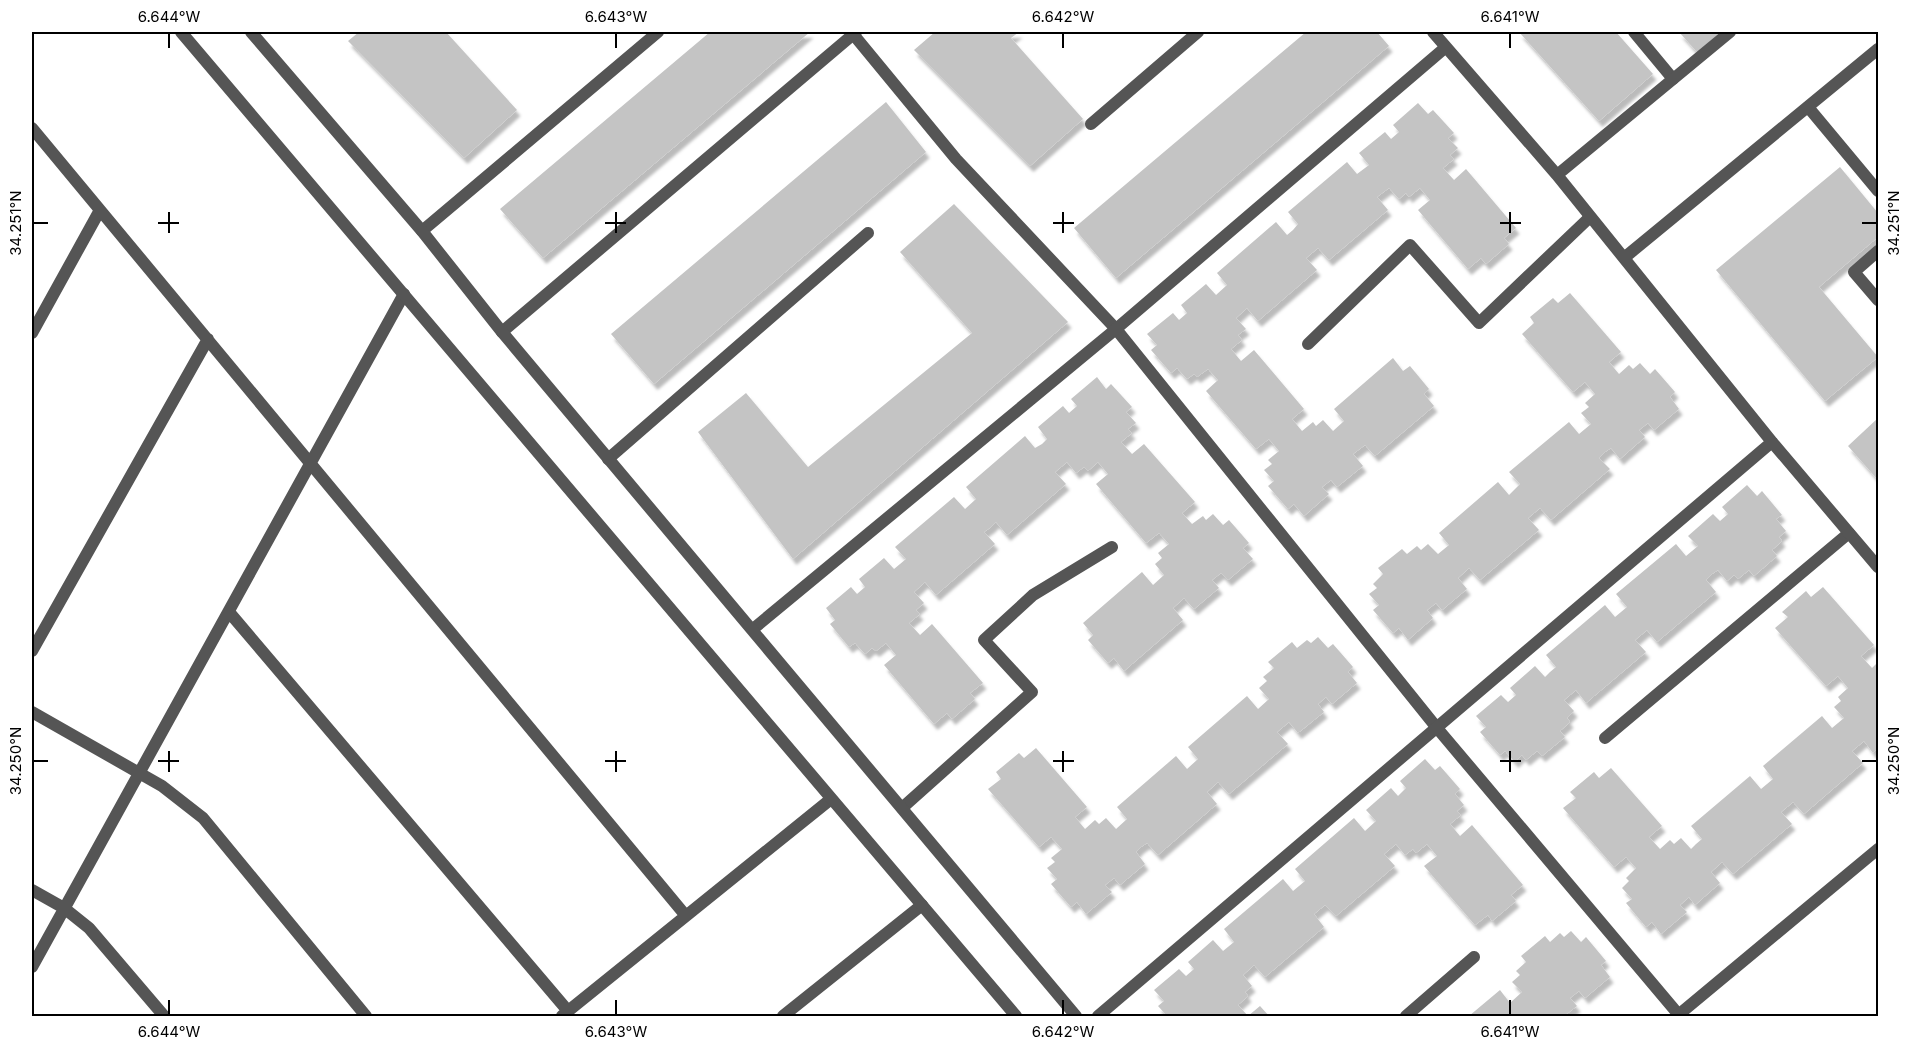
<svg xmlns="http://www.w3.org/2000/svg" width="1910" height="1048" viewBox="0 0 1910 1048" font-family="Inter,sans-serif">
	<defs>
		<filter id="shadow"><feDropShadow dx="3.5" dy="6" stdDeviation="1.5" flood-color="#0004"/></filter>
	</defs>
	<rect width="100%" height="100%" fill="#fff"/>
	<path fill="#c4c4c4" filter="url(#shadow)" d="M359 32H446L517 110 464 158 348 41Z
		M710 32H810L543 258 500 209Z
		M935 32H1019L1011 38 1083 119 1030 166 914 50Z
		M1306 32H1377L1389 46 1116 278 1074 228Z
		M1519 32H1616L1653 74 1599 121Z
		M1679 32H1721L1697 52Z
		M886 102 926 152 654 384 611 334Z
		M1418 103 1428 114 1433 110 1454 133 1448 138 1458 148 1450 155 1454 159 1443 168 1454 180 1466 169 1516 228 1504 238 1509 244 1486 264 1481 258 1468 269 1418 210 1430 200 1420 188 1409 197 1406 193 1399 199 1389 188 1377 197 1388 210 1329 260 1318 248 1306 258 1317 270 1258 321 1247 308 1236 318 1246 329 1238 335 1242 340 1231 349 1241 361 1254 350 1304 409 1292 419 1302 431 1313 422 1316 426 1323 420 1333 431 1344 421 1334 409 1393 358 1403 371 1410 366 1429 389 1424 394 1434 406 1375 456 1365 445 1353 454 1363 466 1337 487 1331 480 1322 487 1329 494 1304 516 1294 504 1288 509 1268 486 1274 481 1264 470 1272 464 1268 460 1279 451 1269 439 1256 449 1206 391 1218 380 1208 369 1197 377 1194 374 1187 379 1177 368 1171 373 1151 350 1157 345 1147 334 1173 313 1179 320 1187 313 1181 305 1206 284 1216 295 1227 285 1217 273 1276 222 1287 235 1293 230 1298 224 1288 212 1347 162 1357 174 1369 165 1359 153 1385 132 1391 139 1399 132 1393 125Z
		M1840 167 1878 213V237L1819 287 1878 357 1825 401 1716 270Z
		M954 204 1068 322 793 559 698 432 746 393 808 467 972 333 900 252Z
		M1570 293 1621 352 1609 362 1619 374 1629 365 1633 369 1640 363 1650 374 1655 369 1675 392 1670 397 1679 409 1654 430 1648 423 1639 430 1645 437 1620 459 1611 448 1605 452 1599 458 1610 469 1551 520 1540 508 1528 518 1539 530 1480 580 1469 568 1458 578 1467 589 1442 610 1436 603 1427 610 1433 618 1408 640 1399 628 1393 633 1373 610 1379 605 1369 594 1377 588 1373 584 1383 574 1378 568 1402 549 1407 554 1417 546 1421 550 1428 544 1438 554 1449 545 1439 533 1498 482 1509 495 1520 484 1509 472 1569 422 1579 434 1591 424 1581 413 1589 407 1585 403 1595 394 1585 382 1573 392 1522 334 1534 323 1530 317 1553 298 1558 303Z
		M1097 377 1106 389 1111 384 1132 407 1126 412 1136 423 1128 429 1132 433 1121 442 1132 454 1144 444 1195 502 1182 513 1192 524 1203 516 1206 520 1213 514 1223 525 1229 520 1249 543 1243 548 1253 559 1228 580 1221 573 1212 580 1219 588 1194 609 1184 598 1173 608 1183 620 1124 671 1114 658 1108 663 1088 640 1093 635 1083 623 1142 572 1153 585 1164 575 1155 564 1162 558 1158 553 1169 544 1159 533 1146 543 1096 484 1108 474 1098 462 1088 471 1084 467 1076 473 1067 462 1055 472 1066 484 1007 535 996 522 991 527 984 532 995 544 936 595 925 582 914 592 924 603 916 610 920 614 909 623 920 635 932 624 983 683 970 693 975 699 952 719 947 713 934 724 884 665 896 655 886 643 876 651 872 648 865 654 855 643 849 647 830 624 835 620 826 608 851 587 857 594 865 587 859 579 884 558 894 569 906 559 895 547 954 497 965 509 976 499 966 487 1025 436 1035 448 1042 444 1047 439 1038 427 1063 406 1069 413 1077 406 1071 399Z
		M1878 418V480L1848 446Z
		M1747 485 1757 496 1762 491 1782 515 1776 519 1786 531 1779 537 1782 541 1772 550 1777 556 1754 576 1749 570 1738 579 1734 575 1727 581 1718 570 1712 574 1706 580 1716 592 1657 642 1647 630 1635 640 1646 652 1586 703 1576 690 1564 700 1574 711 1567 718 1570 722 1560 731 1565 737 1542 756 1537 751 1526 760 1522 755 1515 762 1505 751 1500 755 1480 732 1486 727 1476 716 1501 695 1508 702 1516 695 1510 688 1535 666 1545 677 1550 672 1556 667 1546 655 1605 605 1615 617 1627 607 1616 594 1676 544 1686 556 1698 546 1688 536 1713 514 1720 521 1728 514 1722 507Z
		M1823 587 1874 645 1861 656 1872 668 1878 662V748L1873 753 1864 741 1852 751 1863 763 1804 814 1793 802 1781 812 1792 824 1733 874 1722 862 1711 872 1720 883 1695 905 1689 897 1680 905 1687 912 1661 934 1652 922 1646 927 1626 903 1632 899 1622 888 1629 881 1626 878 1636 868 1626 857 1614 867 1563 808 1576 798 1570 792 1594 772 1599 778 1611 768 1662 826 1649 837 1660 849 1670 840 1674 844 1681 838 1691 849 1696 844 1702 839 1691 826 1750 776 1761 789 1773 779 1763 766 1822 716 1832 728 1844 718 1834 707 1841 701 1838 697 1848 688 1838 676 1826 686 1775 628 1788 617 1782 612 1806 591 1811 597Z
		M1318 637 1328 648 1333 644 1353 667 1348 672 1357 683 1332 704 1326 697 1318 704 1324 712 1298 733 1289 722 1277 732 1288 744 1229 794 1218 782 1207 792 1217 804 1158 855 1147 843 1141 847 1136 852 1145 864 1120 885 1114 878 1105 885 1112 892 1086 914 1077 902 1071 907 1051 884 1057 879 1047 868 1055 862 1051 858 1062 849 1051 837 1039 847 988 789 1001 779 996 772 1019 753 1024 758 1036 748 1087 807 1075 817 1085 829 1095 820 1099 824 1106 818 1116 829 1127 819 1117 807 1176 756 1187 769 1198 759 1188 747 1247 696 1258 709 1269 699 1259 688 1267 681 1263 677 1274 668 1268 662 1292 642 1297 648 1307 640 1311 643Z
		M1425 759 1435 770 1440 766 1460 789 1455 794 1464 805 1457 811 1461 815 1450 824 1460 836 1472 825 1523 885 1511 895 1516 901 1492 921 1488 915 1475 925 1424 866 1437 856 1427 844 1416 853 1413 849 1405 855 1396 844 1384 854 1395 866 1336 916 1325 905 1314 914 1324 927 1265 977 1254 965 1243 975 1252 986 1245 992 1248 996 1238 1005 1248 1016H1167L1158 1006 1164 1001 1154 990 1179 969 1186 976 1194 969 1188 962 1213 940 1223 951 1234 942 1224 929 1283 879 1293 891 1305 881 1295 869 1354 818 1365 831 1376 821 1366 810 1391 788 1398 796 1406 788 1400 781Z
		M1571 931 1581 942 1586 937 1606 961 1601 965 1610 977 1585 998 1579 991 1570 998 1577 1006 1564 1016H1469L1500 990 1510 1003 1522 992 1512 982 1520 975 1516 971 1526 962 1521 956 1545 936 1550 942 1560 933 1564 937Z
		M1260 1006 1269 1016H1248Z"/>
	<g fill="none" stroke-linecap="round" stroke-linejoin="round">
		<path stroke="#555" stroke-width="12" d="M1634 32 1673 79
			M1808 107 1878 191
			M1091 124 1198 32
			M422 231 658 32
			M1878 251 1854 272 1878 300
			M1308 344 1410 245 1479 323 1589 218
			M608 459 868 233
			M1605 738 1849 533
			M902 808 1032 692 984 640 1033 595 1112 547
			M1406 1016 1474 957"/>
		<path stroke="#555" stroke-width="12" d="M853 34 956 159 1116 329 1437 728 1679 1015"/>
		<path stroke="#555" stroke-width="12" d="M1433 32 1557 175 1772 442 1878 567
			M32 128 686 916
			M1557 175 1730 32
			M1624 258 1878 49
			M502 332 856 32
			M32 333 100 210
			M229 612 568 1011
			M753 629 1116 329 1446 47
			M32 651 208 339
			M32 712 162 786 203 818 366 1016
			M32 890 64 908 89 928 164 1016
			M32 967 404 294
			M562 1016 831 799
			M783 1016 922 905
			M1098 1016 1772 442
			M1677 1016 1878 849"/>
		<path stroke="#555" stroke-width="12" d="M181 32 1016 1016
			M251 32 422 231 502 332 1076 1016"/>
	</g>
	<path fill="none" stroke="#000" stroke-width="2" d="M169 33V48M616 33V48M1063 33V48M1510 33V48M169 212V233M616 212V233M1063 212V233M1510 212V233M33 223H48M158 223H179M605 223H626M1053 223H1074M1500 223H1521M1862 223H1877M169 751V772M616 751V772M1063 751V772M1510 751V772M33 761H48M158 761H179M605 761H626M1053 761H1074M1500 761H1521M1862 761H1877M169 1000V1015M616 1000V1015M1063 1000V1015M1510 1000V1015"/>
	<rect width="1910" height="1048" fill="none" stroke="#ffffff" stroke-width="66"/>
	<rect x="33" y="33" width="1844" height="982" fill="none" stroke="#000" stroke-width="2"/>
	<g font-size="15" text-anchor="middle" fill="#000">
		<text x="169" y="22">6.644°W</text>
		<text x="616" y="22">6.643°W</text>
		<text x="1063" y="22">6.642°W</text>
		<text x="1510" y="22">6.641°W</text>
		<text transform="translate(16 223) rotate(-90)" y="5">34.251°N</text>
		<text transform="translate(1894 223) rotate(-90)" y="5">34.251°N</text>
		<text transform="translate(16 761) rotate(-90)" y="5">34.250°N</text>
		<text transform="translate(1894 761) rotate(-90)" y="5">34.250°N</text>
		<text x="169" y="1037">6.644°W</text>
		<text x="616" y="1037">6.643°W</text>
		<text x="1063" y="1037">6.642°W</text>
		<text x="1510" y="1037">6.641°W</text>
	</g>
</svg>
